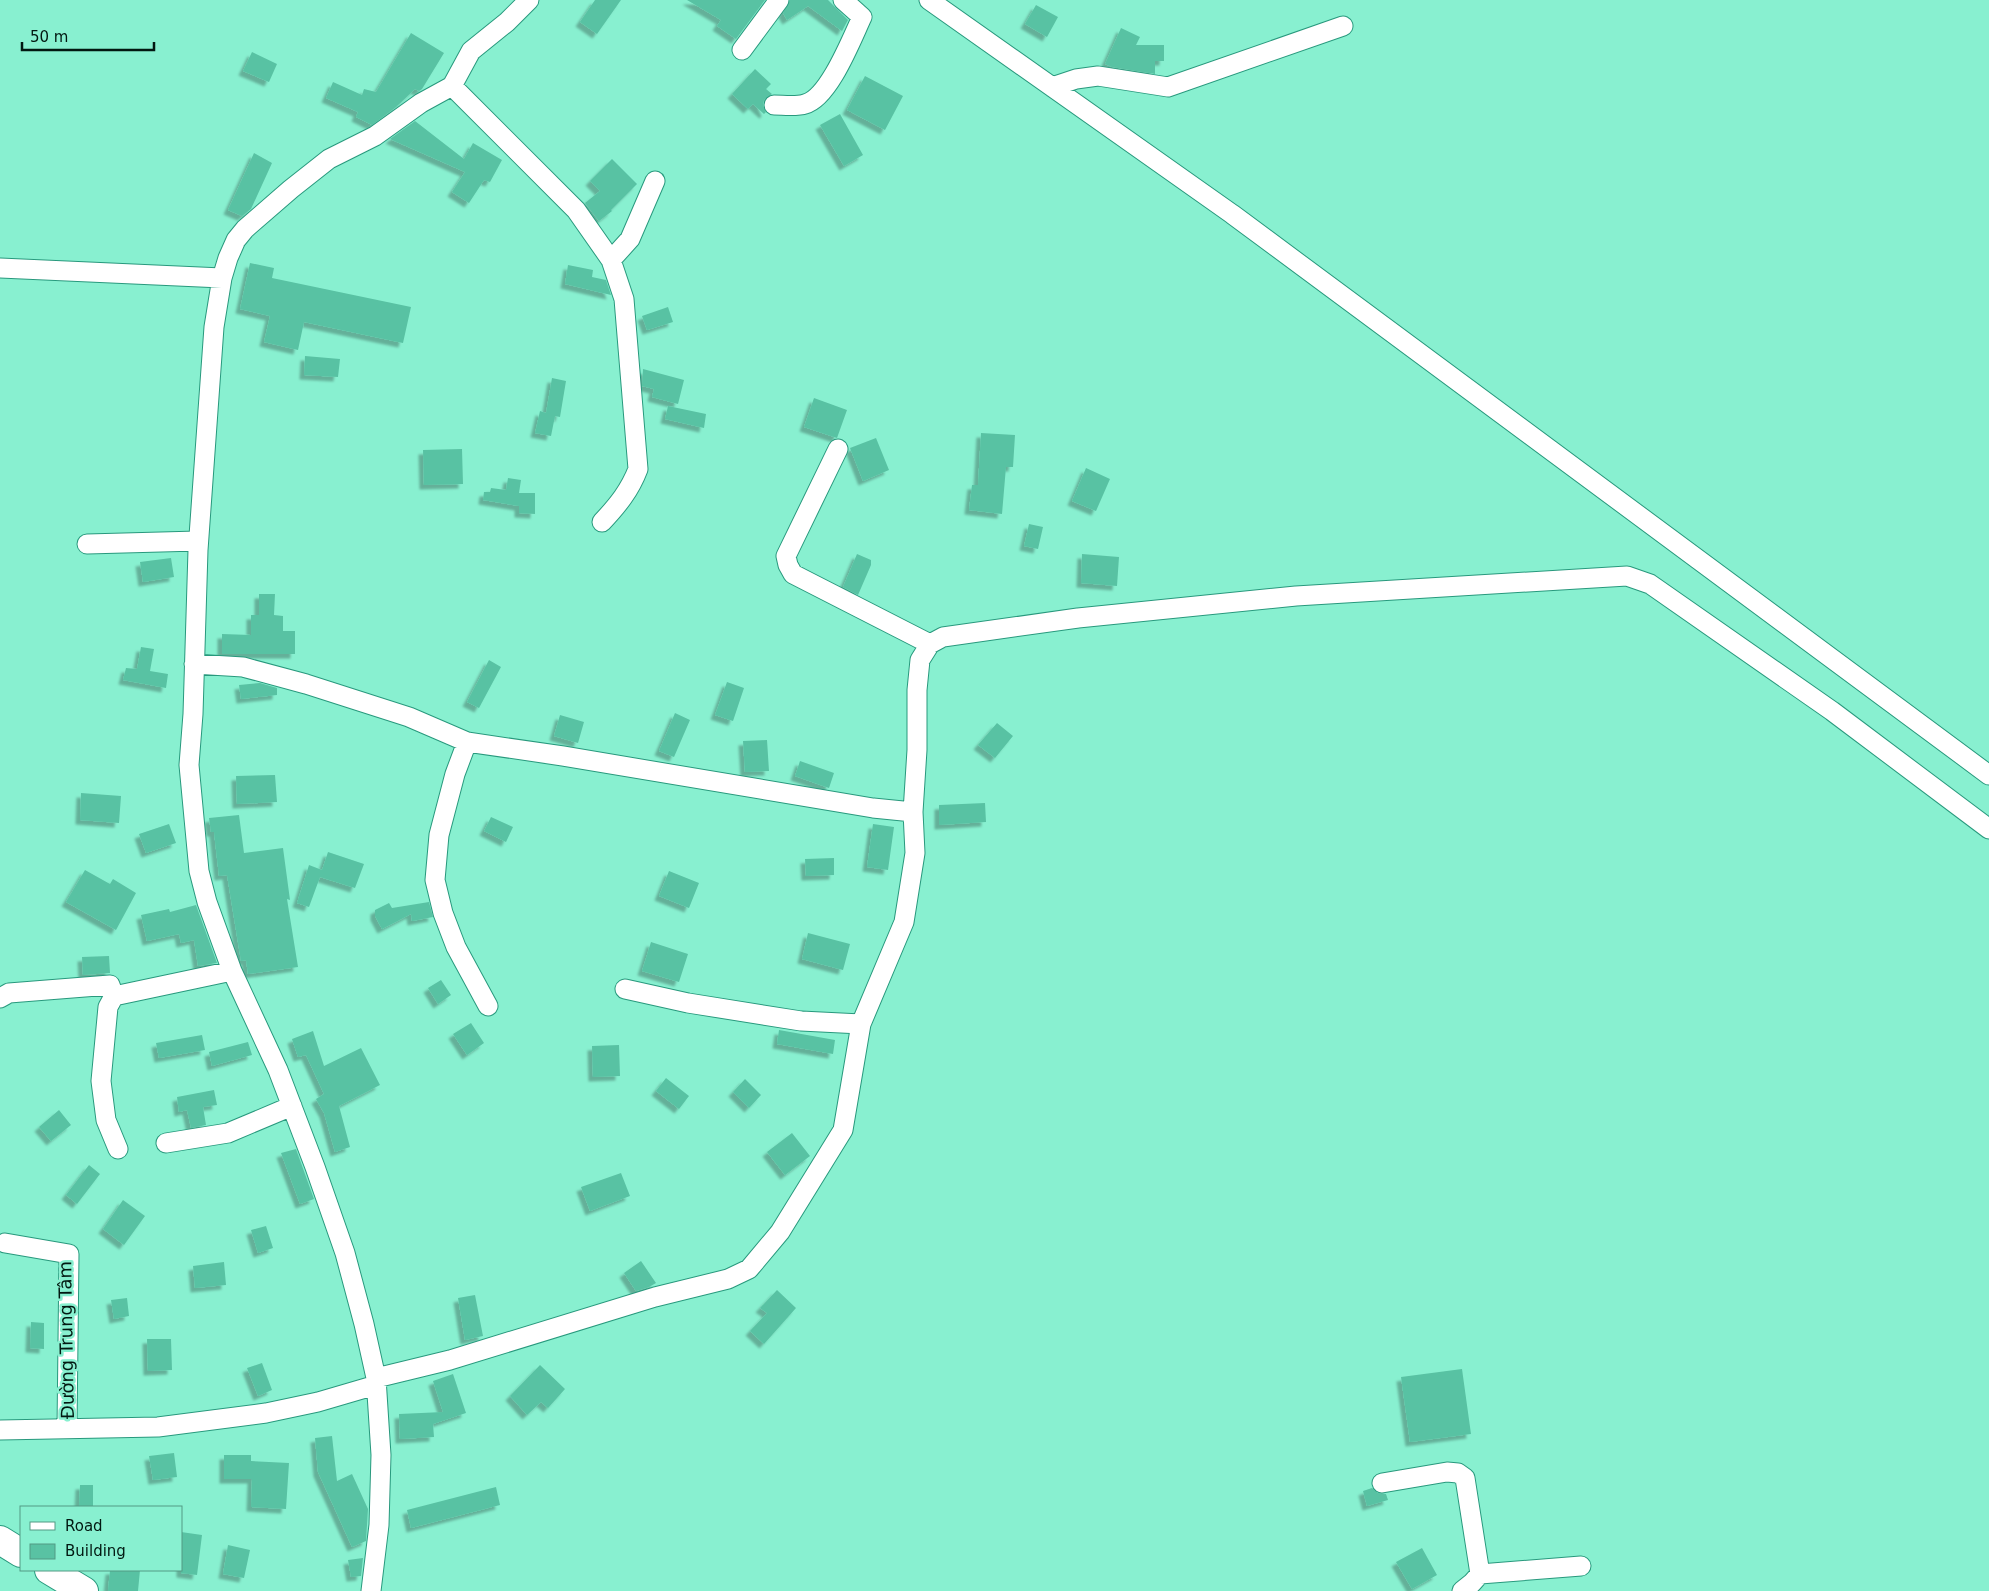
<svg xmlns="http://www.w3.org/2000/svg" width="1989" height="1591" viewBox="0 0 1989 1591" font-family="'DejaVu Sans',sans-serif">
	<defs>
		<filter id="shadow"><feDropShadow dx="-4.5" dy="4.5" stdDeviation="1" flood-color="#0004"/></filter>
	</defs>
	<rect width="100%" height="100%" fill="#88f0d0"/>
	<path fill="#59c2a3" filter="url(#shadow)" d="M595 0H621L597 34 580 22Z
		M687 0H765L736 39 717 26 721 20Z
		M790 0H828L848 20 842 31 808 6 787 20 783 13Z
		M1036 5 1058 17 1047 37 1025 24Z
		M1121 28 1140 37 1136 45H1164V61H1155V74L1112 67 1105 64Z
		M411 33 444 53 422 89 419 91 415 89 396 107 372 125 356 117 358 112 326 98 333 82 362 95 364 89 376 92Z
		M252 52 277 64 269 82 243 71Z
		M755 69 771 84 766 89 772 94 764 100 763 105 766 112 764 114 753 104 748 109 732 94Z
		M865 76 903 96 885 130 847 110Z
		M840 114 863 155 844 166 820 125Z
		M415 121 464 159 473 143 502 160 490 182 484 180 469 203 452 192 465 172 390 139Z
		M254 153 272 163 251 209 242 216 228 210Z
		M612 159 637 184 611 210 612 211 599 221 585 203 600 191 590 181Z
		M250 263 274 268 272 278 411 307 403 343 304 322 298 350 264 342 270 316 240 309Z
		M568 265 593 270 592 277 606 280 611 295 565 284Z
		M668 307 673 322 647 330 642 316Z
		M305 356 340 359 338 377 304 375Z
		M643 369 684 380 678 404 652 397 654 389 642 386Z
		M552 378 566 381 560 417 555 416 551 436 535 433 540 411 546 413Z
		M814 398 847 410 837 438 804 427Z
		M668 406 706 414 704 428 665 419Z
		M981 433 1015 435 1013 467H1006L1002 514 969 510 972 485H978Z
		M876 438 889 470 863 481 850 448Z
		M462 449 463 484 424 485 423 450Z
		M1086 468 1110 479 1096 511 1072 501Z
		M508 478 521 480 519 493H535V514L519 513V506L483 500 484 492H490L491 488 506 490Z
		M1029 524 1043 527 1038 549 1024 546Z
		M857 554 871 560V565L858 595 843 587Z
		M1082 554 1119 557 1117 586 1081 583Z
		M171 558 174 577 143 582 140 562Z
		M259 594H275L274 615 283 616V631H295V654H222V634L251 635V615H259Z
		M141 647 154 649 150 671 168 674 166 688 123 680 126 668 137 669Z
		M489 660 501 667 479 708 467 702Z
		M727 682 744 688 733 721 715 715Z
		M260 683 277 688V695L241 699 239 685Z
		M675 713 690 720 674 757 659 751Z
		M560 715 584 722 578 743 554 736Z
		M997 723 1013 736 995 758 978 745Z
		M767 740 769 771 745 772 743 741Z
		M800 761 834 773 829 788 795 776Z
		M275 775 277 802 237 804 236 776Z
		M81 793 121 796 119 823 80 820Z
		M985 803 986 822 939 825V805Z
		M239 815 244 853 283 848 290 900 287 899 298 967 248 974 246 960 241 961 227 875 219 876 214 832H211L209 818Z
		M491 817 513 827 506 842 484 831Z
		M169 824 176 843 146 853 139 834Z
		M873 824 894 827 888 870 867 867Z
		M328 852 364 864 355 888 320 877 309 907 297 903 309 865 322 870Z
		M834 858V875L806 876 805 859Z
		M85 870 110 884 113 879 136 893 116 930 66 902Z
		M669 871 699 883 689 908 659 896Z
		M429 902 433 917 412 921 411 914 382 929 375 916V910L389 903 392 908Z
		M196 905 217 963 198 966 194 940 181 943 179 934 147 941 141 915 169 909 170 912Z
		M808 933 850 944 843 970 802 959Z
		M651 942 688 954 679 982 642 971Z
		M109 956 110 973 83 975 82 957Z
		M441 980 451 995 438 1004 428 988Z
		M471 1023 484 1043 467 1055 453 1034Z
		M779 1030 835 1040 833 1054 777 1044Z
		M313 1031 324 1066 361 1048 380 1085 339 1106 350 1147 335 1152 324 1113 316 1099 324 1094 306 1055 298 1057 292 1039Z
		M202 1035 205 1050 159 1058 156 1043Z
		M248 1042 252 1055 212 1066 209 1052Z
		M619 1045 620 1076 593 1077 592 1046Z
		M666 1078 689 1096 679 1109 656 1091Z
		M745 1079 761 1095 749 1108 733 1092Z
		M214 1090 217 1105 203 1107 206 1125 191 1128 187 1110 179 1112 177 1097Z
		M59 1110 71 1125 51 1141 39 1127Z
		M792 1133 810 1156 785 1175 767 1152Z
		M296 1149 314 1199 300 1204 281 1153Z
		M89 1165 100 1174 77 1204 66 1195Z
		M621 1173 630 1196 590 1211 581 1187Z
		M123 1200 145 1216 124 1245 103 1229Z
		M266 1226 273 1248 258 1253 251 1230Z
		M641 1261 656 1283 649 1287 636 1291 624 1273Z
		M224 1262 226 1285 195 1288 193 1266Z
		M777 1290 796 1308 764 1344 750 1331 767 1313 760 1308Z
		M475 1295 483 1336 465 1340 458 1298Z
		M127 1298 129 1316 114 1319 111 1300Z
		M31 1322 44 1323V1349L30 1348Z
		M147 1339H171L172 1370 148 1371Z
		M262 1363 272 1390 258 1396 247 1368Z
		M540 1365 565 1389 548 1408 541 1402 527 1415 510 1396Z
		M1462 1369 1471 1434 1410 1442 1401 1377Z
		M453 1374 466 1413 433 1424 434 1437 400 1439 399 1414 443 1412 433 1381Z
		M332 1436 337 1481 352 1474 368 1509 366 1541 352 1547 318 1472 315 1438Z
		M174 1453 177 1477 153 1480 149 1456Z
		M224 1455H251V1461L289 1463 286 1509 251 1507 252 1479H224Z
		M80 1485H93V1507H79Z
		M496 1487 500 1505 411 1528 407 1510Z
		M1372 1488 1378 1493 1386 1494 1388 1500 1367 1506 1363 1491Z
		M181 1532 202 1535 197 1575 181 1573Z
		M228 1545 250 1550 244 1578 223 1574Z
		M1422 1548 1437 1575 1412 1589 1396 1562Z
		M363 1558 361 1576 351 1577 348 1560Z
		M110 1570H140L138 1591H108Z"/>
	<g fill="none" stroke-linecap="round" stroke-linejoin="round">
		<defs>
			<path id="minor" d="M929 0 1232 214 1989 775
				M742 50 779 0
				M452 86 576 210 611 260 624 299 638 469C630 490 618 505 602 522
				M1052 87 1076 79 1098 76 1168 87 1343 26
				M774 105C783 105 796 107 805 104 829 98 852 38 862 17L843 0
				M611 260 630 239 655 181
				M0 268 222 278
				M838 449 786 556 788 565 793 574 930 644
				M87 544 198 541
				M194 664 243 667 306 684 409 717 467 742 563 756 873 808 913 812
				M467 742 455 774 439 835 435 880 443 913 456 947 488 1006
				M625 989 688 1003 801 1021 861 1024
				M0 998 9 993 110 985 114 996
				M166 1143 228 1133 292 1106
				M118 1149 106 1120 101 1081 108 1007 114 996 232 971
				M5 1243 69 1254 67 1428
				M376 1378 450 1360 655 1297 728 1279 749 1269 780 1232 843 1130 861 1024 904 922 915 853 913 812 917 750V690L920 660 930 644 943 637 1078 618 1296 596 1627 576 1650 584 1832 711 1989 829
				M0 1430 158 1427 266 1413 318 1402 376 1385
				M1382 1483 1447 1472 1458 1473 1465 1478 1480 1574 1472 1583 1462 1591
				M1480 1574 1581 1566
				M371 1591 379 1525 381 1455 376 1378 364 1324 345 1253 315 1167 278 1070 232 971 207 902 199 871 189 765 193 714 198 550 214 327 222 278 228 258 236 240 245 229 291 189 329 159 375 136 421 103 452 86 471 51 507 22 529 0"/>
			<path id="primary" d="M0 1540 21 1553
				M49 1570 84 1591"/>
		</defs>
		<use href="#minor" stroke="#28997d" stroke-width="21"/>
		<use href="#primary" stroke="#28997d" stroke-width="30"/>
		<use href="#minor" stroke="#fff" stroke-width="19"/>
		<use href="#primary" stroke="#fff" stroke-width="28"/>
	</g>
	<g text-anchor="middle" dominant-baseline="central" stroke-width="5" stroke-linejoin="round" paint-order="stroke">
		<g font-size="18" fill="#021811" stroke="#88f0d0">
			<text transform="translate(66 1340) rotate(-91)">Đường Trung Tâm</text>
		</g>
	</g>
	<rect x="20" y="1506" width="162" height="65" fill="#88f0d0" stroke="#529a84"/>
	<rect x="30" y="1522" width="25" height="8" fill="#ffffff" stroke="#529a84"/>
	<text x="65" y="1531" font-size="15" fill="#021811">Road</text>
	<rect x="30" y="1544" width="25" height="15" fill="#59c2a3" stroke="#529a84"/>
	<text x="65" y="1556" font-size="15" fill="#021811">Building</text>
	<path d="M22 42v8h132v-8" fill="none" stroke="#021811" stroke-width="2.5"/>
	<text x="30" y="42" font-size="15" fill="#021811" stroke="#88f0d0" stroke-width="4" paint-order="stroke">50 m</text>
</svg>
